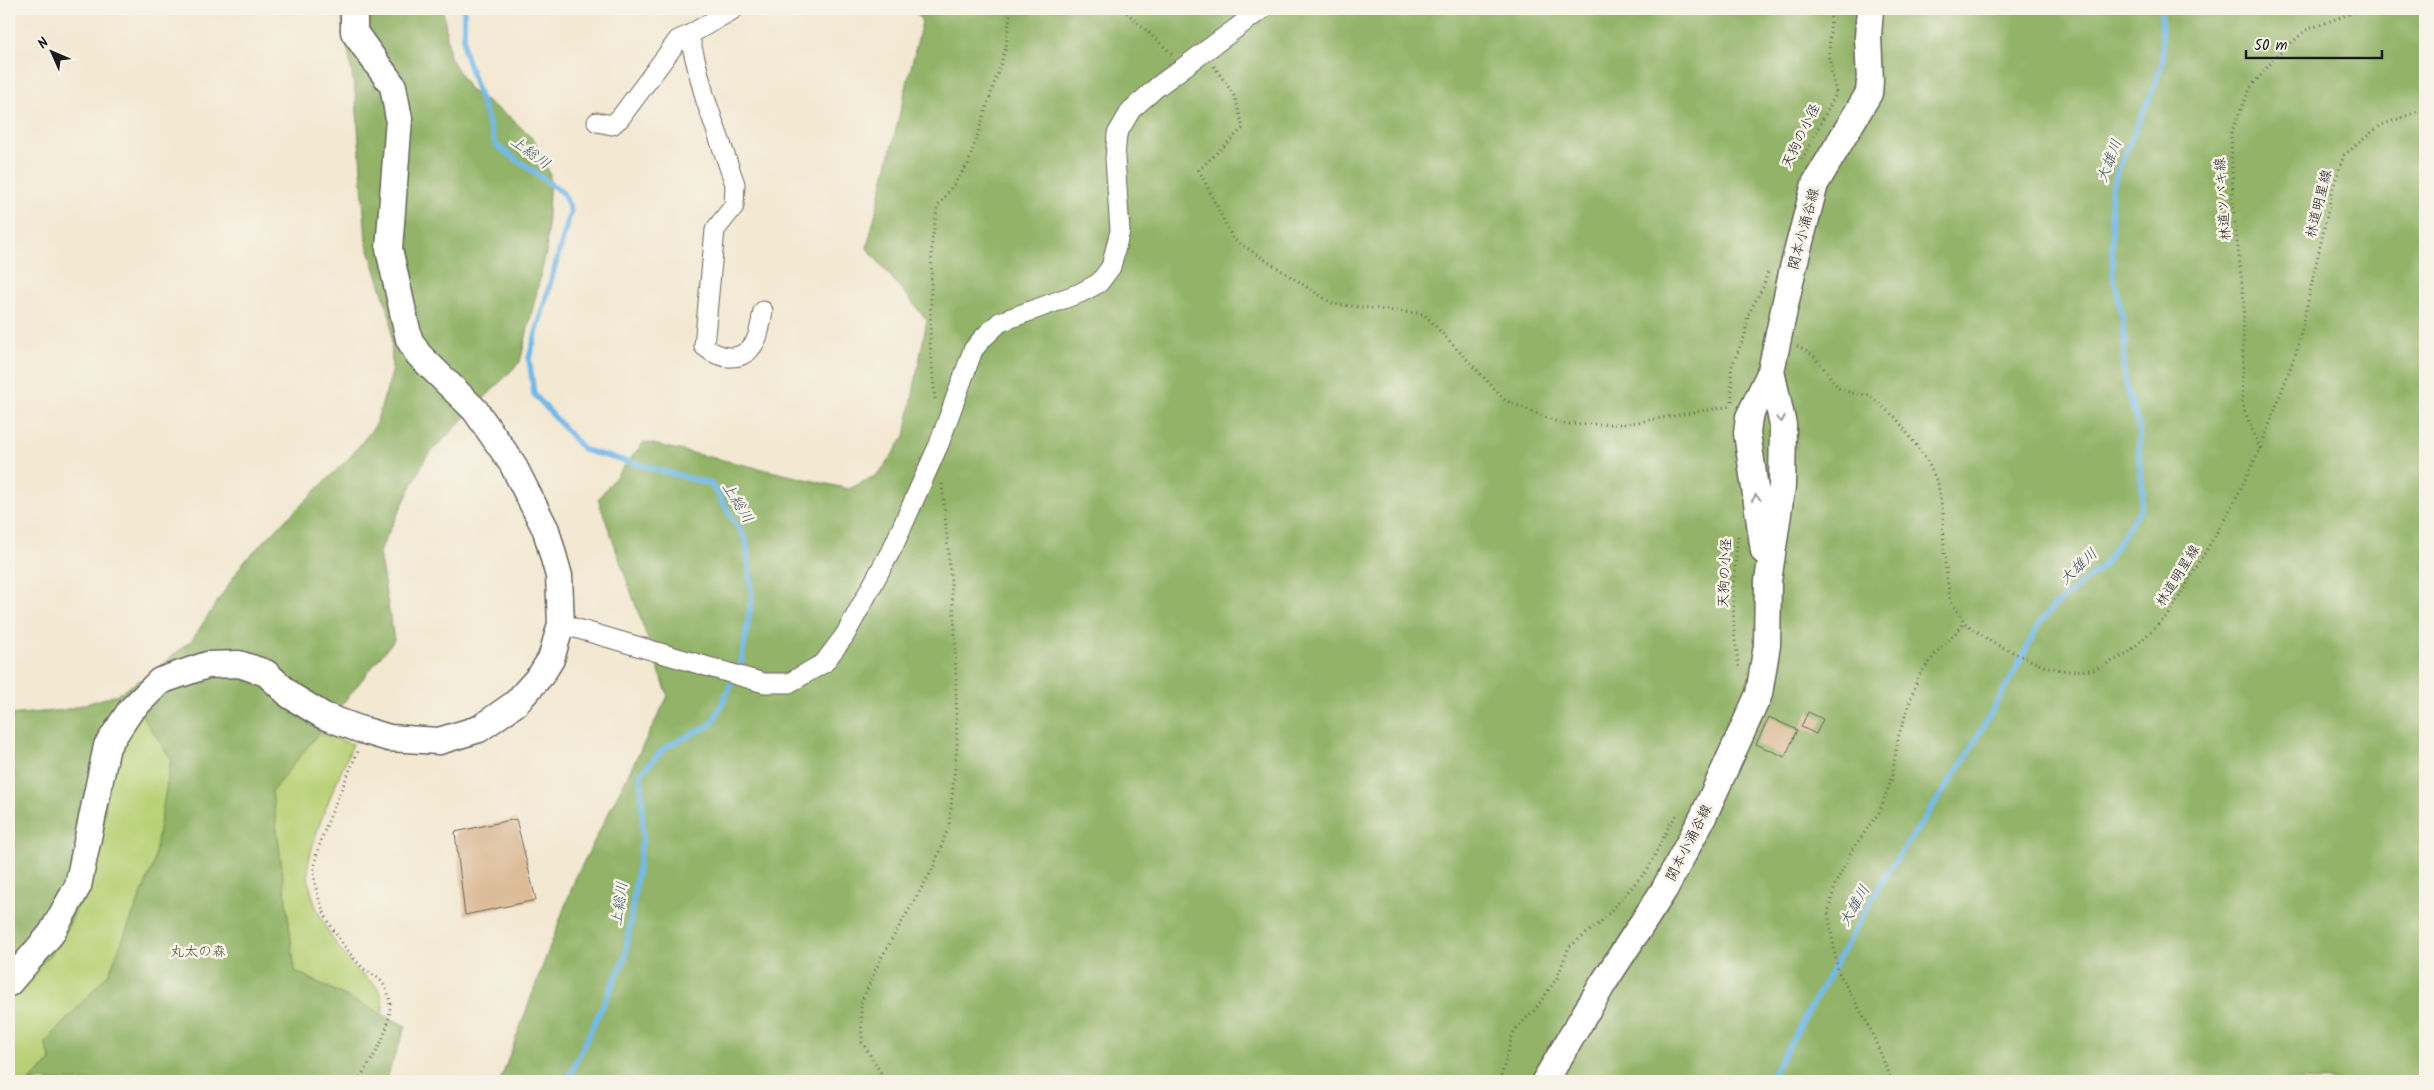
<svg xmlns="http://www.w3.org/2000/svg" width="2434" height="1090" viewBox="0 0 2434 1090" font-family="Kalam,'Klee One',sans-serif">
	<rect width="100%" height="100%" fill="#f7f3e8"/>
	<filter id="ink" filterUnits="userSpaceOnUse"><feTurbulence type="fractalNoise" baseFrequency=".02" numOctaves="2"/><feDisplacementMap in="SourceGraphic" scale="10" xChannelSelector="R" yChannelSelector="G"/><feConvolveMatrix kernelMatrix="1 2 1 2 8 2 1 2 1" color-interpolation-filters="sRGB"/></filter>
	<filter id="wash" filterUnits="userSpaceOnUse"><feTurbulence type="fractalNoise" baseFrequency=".0096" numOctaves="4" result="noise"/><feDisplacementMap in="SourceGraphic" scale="20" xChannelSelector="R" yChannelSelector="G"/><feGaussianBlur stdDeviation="1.12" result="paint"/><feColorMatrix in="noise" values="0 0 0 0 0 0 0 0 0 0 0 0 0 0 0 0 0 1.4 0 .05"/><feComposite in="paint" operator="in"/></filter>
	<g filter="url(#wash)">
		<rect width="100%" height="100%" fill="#f3e8d1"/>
		<path fill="#b8d176" stroke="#6a7649" d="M141 714 306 729 353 744C341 773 306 846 308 874 311 907 331 939 352 965 364 980 382 981 383 1005 384 1029 361 1061 349 1081H9V996L107 790 118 751Z"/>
		<path fill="#92b367" stroke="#576842" d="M341 9H443L450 57 470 90 511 118 534 140 550 174 546 253 520 362 426 457 379 552 394 640 272 791 295 971 406 1026 385 1081H29L51 1061 45 1043 109 973 153 866 171 759 141 714 118 751 107 790 102 839 87 888 59 945 9 997V715L64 710 116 695 147 676 192 640 245 560 350 457 375 426 392 373 391 319 366 241 356 98Z
			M914 9H2425V1081H500L575 879 668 696 598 499 644 442 849 489 879 474 905 436 927 320 867 248 922 22Z"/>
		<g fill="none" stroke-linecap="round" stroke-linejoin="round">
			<path stroke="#72baea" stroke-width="5.5" d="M464 9V50L496 145 563 193 571 210 529 358 534 394 584 450 711 484 746 540 752 598 741 664 712 724 666 747 641 773 643 834 625 958 567 1081
				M1769 1081 1886 875 1965 759 2016 669 2039 624 2052 608 2104 565 2140 510 2143 493 2139 460V426L2128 394 2123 366 2125 343 2122 314 2113 275 2111 191 2122 160 2154 88 2163 61 2161 9"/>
		</g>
		<g id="blocks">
			<path fill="#dcbb97" d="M1808 712 1823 719 1816 734 1801 727Z
				M1769 717 1797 730 1785 757 1756 744Z
				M516 819 536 900 465 915 455 832Z"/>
		</g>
	</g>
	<g filter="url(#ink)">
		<use href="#blocks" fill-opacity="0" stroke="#67635b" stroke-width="1"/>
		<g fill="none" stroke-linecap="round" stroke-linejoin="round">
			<defs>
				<path id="street" d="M734 9 689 35 705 98 735 184 734 206 715 230 704 346C720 360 743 363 755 342 760 334 761 320 763 311
					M597 122 612 125 620 118 678 40 689 35
					M561 624 764 683H789L824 663 845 635 894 545 939 444 973 350 982 339 1000 322 1080 293 1099 283 1111 267 1120 231 1115 159 1117 134 1131 110 1157 87 1262 9"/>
				<path id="secondary" d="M1764 551 1747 433 1749 417 1771 371 1793 268 1815 184 1869 93 1870 81 1868 37 1870 9
					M9 983 51 934 78 886 107 746 130 711 160 681 207 665 239 664 266 673 291 696 324 716 359 729 389 738 439 741 479 729 516 703 541 675 551 659 561 624 559 576 546 530 512 463 475 410 418 354 409 339 389 249 399 119 393 86 354 32V9
					M1545 1081 1604 982 1664 890 1703 817 1759 694 1767 645 1768 581 1782 486 1783 425 1771 371"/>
			</defs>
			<use href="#street" stroke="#67635b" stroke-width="21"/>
			<use href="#secondary" stroke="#67635b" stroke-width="29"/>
			<path stroke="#67635b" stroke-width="3" stroke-dasharray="1 4" stroke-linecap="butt" d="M1123 9 1172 54
				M1214 66 1235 97 1243 128 1199 170 1233 239 1333 304 1424 314 1505 400 1562 424H1627L1731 406
				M1802 159 1836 94 1829 57 1831 9
				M1797 346 1814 356 1839 388 1851 393 1869 395 1896 418 1927 460 1938 484 1943 513 1944 555 1950 600 1965 623 1993 643 2043 666 2067 671 2094 670 2127 654 2169 614 2231 508 2260 449 2297 350 2333 188 2344 155 2381 125 2415 113 2425 112
				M935 399 930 343 932 242 937 208 968 164 1006 48 1010 13 1008 9
				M1732 401 1731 368 1745 335 1748 315 1764 285 1768 272
				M2260 449 2242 404 2244 302 2233 205 2231 133 2250 88 2276 57 2306 30 2363 9
				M1738 536 1733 585 1734 633 1739 669
				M357 1081C375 1057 405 1010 381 981 375 974 365 972 360 965 337 940 315 906 314 871 314 846 347 778 358 751
				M886 1081 862 1042 861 1003 880 960 933 868 949 826 957 747 955 628 942 482
				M1500 1081 1512 1036 1516 1028 1534 1011 1557 978 1569 947 1599 924 1648 869 1670 824 1677 815
				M1892 1081 1869 1026 1838 971 1828 913 1835 885 1852 850 1880 811 1892 777 1898 738 1918 677 1937 652 1965 623"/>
			<use href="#street" stroke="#fff" stroke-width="19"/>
			<use href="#secondary" stroke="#fff" stroke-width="26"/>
		</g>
		<defs><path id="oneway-chevron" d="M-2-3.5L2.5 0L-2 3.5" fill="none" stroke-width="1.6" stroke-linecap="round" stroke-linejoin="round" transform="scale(1.25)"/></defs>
		<g stroke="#999">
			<use href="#oneway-chevron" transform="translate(1781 419) rotate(80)"/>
			<use href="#oneway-chevron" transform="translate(1756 498) rotate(-98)"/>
		</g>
	</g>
	<g text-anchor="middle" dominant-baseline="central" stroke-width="5" stroke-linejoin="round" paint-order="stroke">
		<g font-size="14" fill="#1c1c1c" stroke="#f7f3e8">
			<text transform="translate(1801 136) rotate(-64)">天狗の小径</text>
			<text transform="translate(2223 199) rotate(-94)">林道ツバキ線</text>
			<text transform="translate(2319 204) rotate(-76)">林道明星線</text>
			<text transform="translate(1804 229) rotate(-75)">関本小涌谷線</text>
			<text transform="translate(1725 573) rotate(-87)">天狗の小径</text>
			<text transform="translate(2178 576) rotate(-58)">林道明星線</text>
			<text transform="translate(1689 843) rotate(-63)">関本小涌谷線</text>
		</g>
		<g font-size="14" fill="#4b5237" stroke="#f7f3e8">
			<text x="198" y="952">丸太の森</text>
		</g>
		<g font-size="15" font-style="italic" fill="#3a5364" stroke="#f7f3e8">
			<text transform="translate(530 153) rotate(36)">上総川</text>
			<text transform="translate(2110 161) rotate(-69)">大雄川</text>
			<text transform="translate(737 503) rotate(58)">上総川</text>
			<text transform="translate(2079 567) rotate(-43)">大雄川</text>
			<text transform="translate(620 904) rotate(-82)">上総川</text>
			<text transform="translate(1855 906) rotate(-60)">大雄川</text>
		</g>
	</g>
	<rect width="2434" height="1090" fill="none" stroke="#f7f3e8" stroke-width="30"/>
	<g transform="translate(52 52) rotate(315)" stroke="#f7f3e8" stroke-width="4" paint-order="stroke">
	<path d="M0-4L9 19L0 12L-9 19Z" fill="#1c1c1c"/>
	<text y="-8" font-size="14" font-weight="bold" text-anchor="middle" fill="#1c1c1c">N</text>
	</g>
	<path d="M2246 50v8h136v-8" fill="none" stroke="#1c1c1c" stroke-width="2.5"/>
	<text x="2254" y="50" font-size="15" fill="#1c1c1c" stroke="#f7f3e8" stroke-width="4" paint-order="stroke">50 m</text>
</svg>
